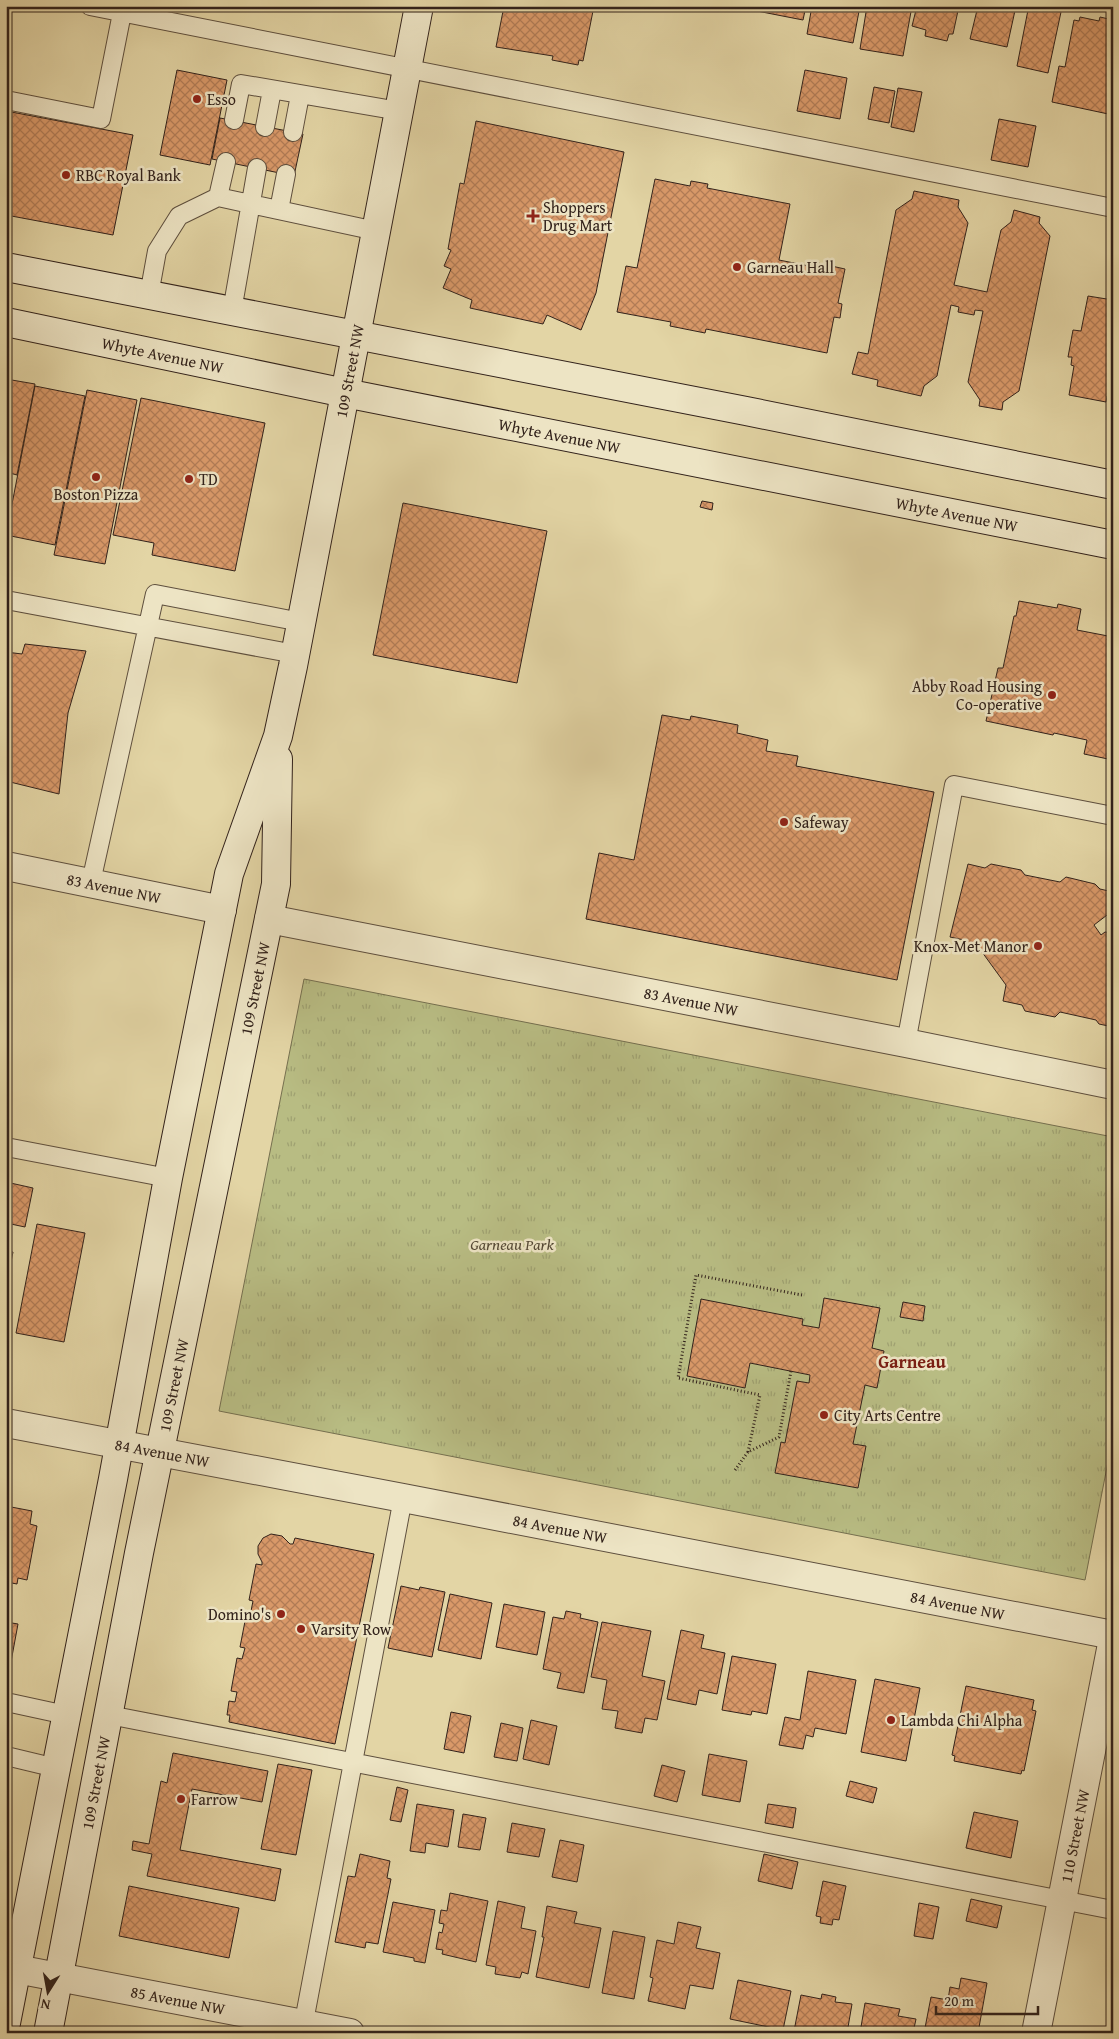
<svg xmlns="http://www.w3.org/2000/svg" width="1119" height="2039" viewBox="0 0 1119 2039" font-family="'Gentium Book Plus',serif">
	<defs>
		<pattern id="park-tufts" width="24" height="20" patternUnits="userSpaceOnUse" patternTransform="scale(1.25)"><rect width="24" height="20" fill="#b8bc83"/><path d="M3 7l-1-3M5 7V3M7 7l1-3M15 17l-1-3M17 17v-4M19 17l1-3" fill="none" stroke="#9fa171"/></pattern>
		<pattern id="building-cross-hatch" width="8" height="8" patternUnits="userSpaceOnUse" patternTransform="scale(1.25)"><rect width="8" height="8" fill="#d99969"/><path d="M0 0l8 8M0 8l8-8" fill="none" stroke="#b17c56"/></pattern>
	</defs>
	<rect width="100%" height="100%" fill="#e3d5a5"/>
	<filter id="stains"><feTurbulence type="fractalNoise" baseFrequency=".004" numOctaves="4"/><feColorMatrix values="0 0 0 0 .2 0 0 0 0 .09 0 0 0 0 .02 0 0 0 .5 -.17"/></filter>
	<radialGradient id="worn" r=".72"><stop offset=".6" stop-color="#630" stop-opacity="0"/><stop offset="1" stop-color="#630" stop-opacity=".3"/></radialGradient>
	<path fill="url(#park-tufts)" stroke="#756f4f" d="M304 979 1113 1137V1436L1085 1580 219 1411Z"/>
	<path fill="url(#building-cross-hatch)" stroke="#32221b" d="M504 6H594L583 61 579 60 578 65 552 60 553 56 496 47Z
		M758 6H806L803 20 757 11Z
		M812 6H860L853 43 807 34Z
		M867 6H912L903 56 860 49Z
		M917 6H959L953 34H949L947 41 925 36 926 30 912 26Z
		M978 6H1016L1007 47 970 39Z
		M1020 6H1049L1048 10 1061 12 1048 73 1017 66 1028 10 1019 9Z
		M1080 17 1099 21 1100 17 1113 20V115L1052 102 1059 66 1065 67 1074 20 1079 21Z
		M177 70 227 80 210 165 160 155Z
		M805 70 847 78 840 119 797 111Z
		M874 87 895 91 889 123 868 119Z
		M898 88 922 92 914 132 891 127Z
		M6 111 133 135 113 235 6 215Z
		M220 118 303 134 294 176 212 159Z
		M999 119 1036 126 1028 167 991 160Z
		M476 121 624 152 596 293 581 330 547 315 543 324 470 308 472 300 443 288 451 269 444 266 451 250 448 249 460 183 464 184Z
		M655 179 690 186 691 181 708 184 707 188 790 204 779 260 809 266V261L845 269 838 303 842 304 840 318 834 317 827 353 706 329 705 333 670 326 671 322 617 312 626 266 637 268Z
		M914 191 959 200 958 207 968 223 954 285 987 292 1001 230 1011 222 1014 210 1040 217 1039 223 1050 236 1019 391 1003 402 1002 410 979 406 980 400 968 382 983 311 975 310 974 315 958 312 959 307 951 305 937 376 924 386 921 396 877 386 878 380 852 374 858 352 868 354 896 210 912 199Z
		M1088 296 1113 300V397L1107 396 1106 402 1069 395 1074 366 1071 365 1072 357H1068L1073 330 1081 331Z
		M6 379 35 384 17 475 6 472Z
		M35 386 85 396 55 545 6 535Z
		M87 390 137 400 105 564 54 555Z
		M141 398 265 423 235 571 152 555 154 543 113 535Z
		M702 501 713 503 712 510 700 507Z
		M403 503 547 531 517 683 373 655Z
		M1019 601 1057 608 1058 604 1081 609 1077 630 1108 636 1107 640 1113 641V760L1084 754 1087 740 1054 733 1053 735 986 721 998 668H1003L1014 616H1016Z
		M25 644 86 651 68 713 59 794 6 781V652L22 654Z
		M662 715 690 720 691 716 738 725 737 733 768 740 766 751 798 756 796 766 934 792 897 980 586 919 599 853 634 860Z
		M968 864 985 868 991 864 1021 870 1025 875 1060 882 1066 877 1095 884 1100 889 1113 892 1111 912 1094 925 1101 935 1105 932 1113 933V1027L1099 1024 1096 1020 1060 1012 1055 1017 1025 1011 1022 1005 1003 1001 1006 985 982 952 963 948 964 940 950 937Z
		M6 1182 33 1188 25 1227 6 1223Z
		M37 1224 85 1233 64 1342 16 1333Z
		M6 1251 13 1252 6 1287Z
		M824 1298 880 1308 872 1348 884 1351 877 1388 865 1385 853 1444 866 1446 858 1488 775 1473 781 1442 785 1443 797 1381 809 1383 810 1375 750 1363 745 1388 687 1376 701 1299 803 1319 802 1325 819 1328Z
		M903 1302 925 1306 923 1321 900 1317Z
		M6 1506 32 1511 30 1524 37 1526 27 1580 18 1578 17 1584 6 1582Z
		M271 1534 282 1536 290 1544H293L295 1538 374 1554 335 1744 229 1722 230 1715H227L229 1701 235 1702 237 1692 231 1691 237 1658 242 1659 245 1648 240 1647 247 1611H251L253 1601 249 1600 256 1564 262 1565V1562L258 1554V1546L263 1538Z
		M401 1586 419 1590 420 1587 445 1592 432 1657 388 1648Z
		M450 1594 492 1603 481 1659 438 1650Z
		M504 1604 545 1612 537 1655 496 1647Z
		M566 1611 581 1614 580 1618 598 1622 584 1693 557 1688 561 1673 543 1669 553 1617 564 1619Z
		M6 1622 18 1624 8 1678 6 1677Z
		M602 1622 651 1631 642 1676 665 1681 657 1720 645 1718 642 1733 615 1728 618 1711 602 1709 607 1680 591 1677Z
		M681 1630 704 1635 701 1648 725 1653 717 1694 699 1690 696 1705 667 1699Z
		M732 1656 776 1664 767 1714 752 1711 751 1715 722 1710Z
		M808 1671 856 1680 846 1734 815 1728 813 1737 806 1735 803 1749 779 1745 785 1717 800 1720Z
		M875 1679 920 1688 906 1761 861 1752Z
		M966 1686 1034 1700 1032 1710 1036 1711 1024 1771 1022 1770 1021 1774 954 1761 955 1756 952 1755Z
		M451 1712 471 1716 464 1753 444 1749Z
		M531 1720 557 1726 549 1765 523 1759Z
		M501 1723 523 1728 517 1761 494 1757Z
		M173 1753 268 1771 262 1802 192 1789 180 1850 281 1869 275 1901 147 1876 152 1854 132 1850 133 1841 149 1844 161 1781 167 1783Z
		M709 1754 747 1761 740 1802 702 1795Z
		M278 1764 312 1770 296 1855 261 1849Z
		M662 1765 685 1771 677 1802 654 1796Z
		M850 1781 877 1788 873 1803 846 1796Z
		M397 1787 408 1790 401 1822 390 1820Z
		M417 1804 454 1810 448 1847 426 1843 425 1853 410 1851Z
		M768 1804 796 1808 793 1828 765 1823Z
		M974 1812 1018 1821 1011 1858 966 1848Z
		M463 1814 486 1818 480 1850 458 1847Z
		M512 1823 545 1829 539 1857 507 1852Z
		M560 1840 584 1845 577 1882 552 1877Z
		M360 1854 390 1861 387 1878 391 1879 378 1944 366 1942 365 1948 335 1942 348 1876 355 1877Z
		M764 1854 798 1862 792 1889 758 1881Z
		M823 1881 846 1886 839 1920 833 1919 832 1925 820 1923 821 1917 816 1916Z
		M129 1886 239 1908 229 1958 119 1936Z
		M450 1893 488 1901 476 1962 442 1954 443 1950 436 1949 439 1932 442 1933 444 1924 439 1923 441 1910 447 1911Z
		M971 1899 1002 1906 997 1928 966 1921Z
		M498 1901 525 1907 521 1928 536 1931 528 1974 522 1972 520 1978 495 1974 496 1967 486 1965Z
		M393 1902 435 1910 425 1963 414 1961V1958L383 1952Z
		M919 1903 939 1907 933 1939 914 1936Z
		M547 1906 577 1912 574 1923 601 1928 589 1988 536 1977 544 1937H542Z
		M678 1922 701 1927 696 1948 720 1953 713 1989 690 1985 685 2009 648 2001 653 1978 650 1977 657 1940 674 1944Z
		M613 1931 645 1937 634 1999 602 1993Z
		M961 1978 987 1983 978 2033H924L931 1997 948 2000 950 1987 959 1989Z
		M738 1980 791 1991 783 2030 730 2019Z
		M822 1994 836 1997 835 2002 852 2004 847 2033H803L794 2031 801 1995 821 1999Z
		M865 2003 900 2009 898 2016 916 2019 913 2033H860Z"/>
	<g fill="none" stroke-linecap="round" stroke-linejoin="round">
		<defs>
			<path id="service" d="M90 6 1113 208
				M6 100 101 119 122 13
				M234 120 241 84 399 111
				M265 127 272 90
				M293 132 300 95
				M218 197 226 162
				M279 210 286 174
				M149 295 157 251 179 216 218 197 376 231
				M232 311 257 168
				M6 600 295 654
				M91 882 155 594 301 622
				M906 1043 954 785 1113 816
				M6 1147 168 1178
				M6 1702 66 1715
				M109 1715 1113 1910
				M6 1756 56 1768
				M302 2032 403 1498"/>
			<g id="minor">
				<path id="s1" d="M6 866 222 910"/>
				<path id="s2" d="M269 919 906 1043 1113 1085"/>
				<path id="s3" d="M6 1423 403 1498 1113 1635"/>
				<path id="s4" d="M6 1967 350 2033"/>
				<path id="s5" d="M1036 2033 1113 1639"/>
			</g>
			<g id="secondary">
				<path d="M6 267 746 411 1113 485"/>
				<path id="s6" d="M6 322 345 393 1113 545"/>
				<path id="s7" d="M6 2023 113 1479 168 1178 229 874 278 736 293 666 419 6"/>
				<path id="s8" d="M48 2033 139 1553 276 884 278 759"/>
			</g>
		</defs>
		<use href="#service" stroke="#5e4f3e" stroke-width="20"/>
		<use href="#minor" stroke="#5e4f3e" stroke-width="30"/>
		<use href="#secondary" stroke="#32221b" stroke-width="30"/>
		<path stroke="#32221b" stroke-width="3" stroke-dasharray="1 2.5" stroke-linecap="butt" d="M748 1452 760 1395 678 1378 696 1275 802 1295
			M735 1470 748 1452 779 1437 791 1371"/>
		<use href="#service" stroke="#ede4c4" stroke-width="18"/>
		<use href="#minor" stroke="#ede4c4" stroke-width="28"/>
		<use href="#secondary" stroke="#ede4c4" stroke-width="28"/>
	</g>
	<g fill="#8f2418" stroke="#ede4c4" stroke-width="2">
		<circle cx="197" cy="99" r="5"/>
		<circle cx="66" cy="175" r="5"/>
		<path d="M530.5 208.5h5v5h5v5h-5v5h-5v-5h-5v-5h5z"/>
		<circle cx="737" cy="267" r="5"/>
		<circle cx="96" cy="477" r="5"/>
		<circle cx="189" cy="479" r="5"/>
		<circle cx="1052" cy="695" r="5"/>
		<circle cx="784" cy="822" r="5"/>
		<circle cx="1038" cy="946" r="5"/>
		<circle cx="824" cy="1415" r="5"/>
		<circle cx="281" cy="1614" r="5"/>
		<circle cx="301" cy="1629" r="5"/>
		<circle cx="891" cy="1720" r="5"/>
		<circle cx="181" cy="1799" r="5"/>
	</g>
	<g text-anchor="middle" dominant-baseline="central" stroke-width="5" stroke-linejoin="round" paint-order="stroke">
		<g font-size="16" fill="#32221b" stroke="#ede4c4" text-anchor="start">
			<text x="207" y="99">Esso</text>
			<text x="76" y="175">RBC Royal Bank</text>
			<text x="543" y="207">Shoppers<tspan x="543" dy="18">Drug Mart</tspan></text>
			<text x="747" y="267">Garneau Hall</text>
			<text x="199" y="479">TD</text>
			<text x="96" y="494" text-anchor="middle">Boston Pizza</text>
			<text x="1042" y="686" text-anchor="end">Abby Road Housing<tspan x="1042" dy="18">Co-operative</tspan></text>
			<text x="794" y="822">Safeway</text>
			<text x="1028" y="946" text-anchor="end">Knox-Met Manor</text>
			<text x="834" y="1415">City Arts Centre</text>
			<text x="271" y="1614" text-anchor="end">Domino's</text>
			<text x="311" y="1629">Varsity Row</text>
			<text x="901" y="1720">Lambda Chi Alpha</text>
			<text x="191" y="1799">Farrow</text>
		</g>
		<g font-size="16" fill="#32221b" stroke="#ede4c4">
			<text stroke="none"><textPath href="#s6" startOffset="160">Whyte Avenue NW</textPath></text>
			<text stroke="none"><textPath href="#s7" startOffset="1689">109 Street NW</textPath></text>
			<text stroke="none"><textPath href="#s6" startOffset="565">Whyte Avenue NW</textPath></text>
			<text stroke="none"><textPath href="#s6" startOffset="970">Whyte Avenue NW</textPath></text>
			<text stroke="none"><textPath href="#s1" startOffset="110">83 Avenue NW</textPath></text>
			<text stroke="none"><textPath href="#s8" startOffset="1065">109 Street NW</textPath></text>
			<text stroke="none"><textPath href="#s2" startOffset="430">83 Avenue NW</textPath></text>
			<text stroke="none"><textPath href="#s8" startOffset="660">109 Street NW</textPath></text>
			<text stroke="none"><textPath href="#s3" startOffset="159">84 Avenue NW</textPath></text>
			<text stroke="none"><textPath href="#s3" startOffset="564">84 Avenue NW</textPath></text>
			<text stroke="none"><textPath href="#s3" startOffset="969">84 Avenue NW</textPath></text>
			<text stroke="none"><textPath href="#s8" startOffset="255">109 Street NW</textPath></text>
			<text stroke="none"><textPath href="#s5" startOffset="201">110 Street NW</textPath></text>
			<text stroke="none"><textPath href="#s4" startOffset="175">85 Avenue NW</textPath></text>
		</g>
		<g font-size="16" font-style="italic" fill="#544835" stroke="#ede4c4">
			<text x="512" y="1244">Garneau Park</text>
		</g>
		<g font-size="18" font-weight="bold" fill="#7a1f14" stroke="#ede4c4">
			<text x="912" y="1361">Garneau</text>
		</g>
	</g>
	<rect width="1119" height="2039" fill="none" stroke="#e3d5a5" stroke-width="25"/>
	<rect x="8" y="8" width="1104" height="2024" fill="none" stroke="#32221b" stroke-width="2.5"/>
	<rect x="12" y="12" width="1094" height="2014" fill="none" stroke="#32221b"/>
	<g transform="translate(48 1992) rotate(191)" stroke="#ede4c4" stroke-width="4" paint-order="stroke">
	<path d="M0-4L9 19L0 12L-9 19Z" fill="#32221b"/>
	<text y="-8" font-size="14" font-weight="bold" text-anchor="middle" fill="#32221b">N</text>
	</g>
	<path d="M936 2006v8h102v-8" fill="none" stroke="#32221b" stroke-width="2.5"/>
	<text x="944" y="2006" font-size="15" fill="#32221b" stroke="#ede4c4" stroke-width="4" paint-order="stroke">20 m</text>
	<rect width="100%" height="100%" filter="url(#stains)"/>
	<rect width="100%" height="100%" fill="url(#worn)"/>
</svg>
